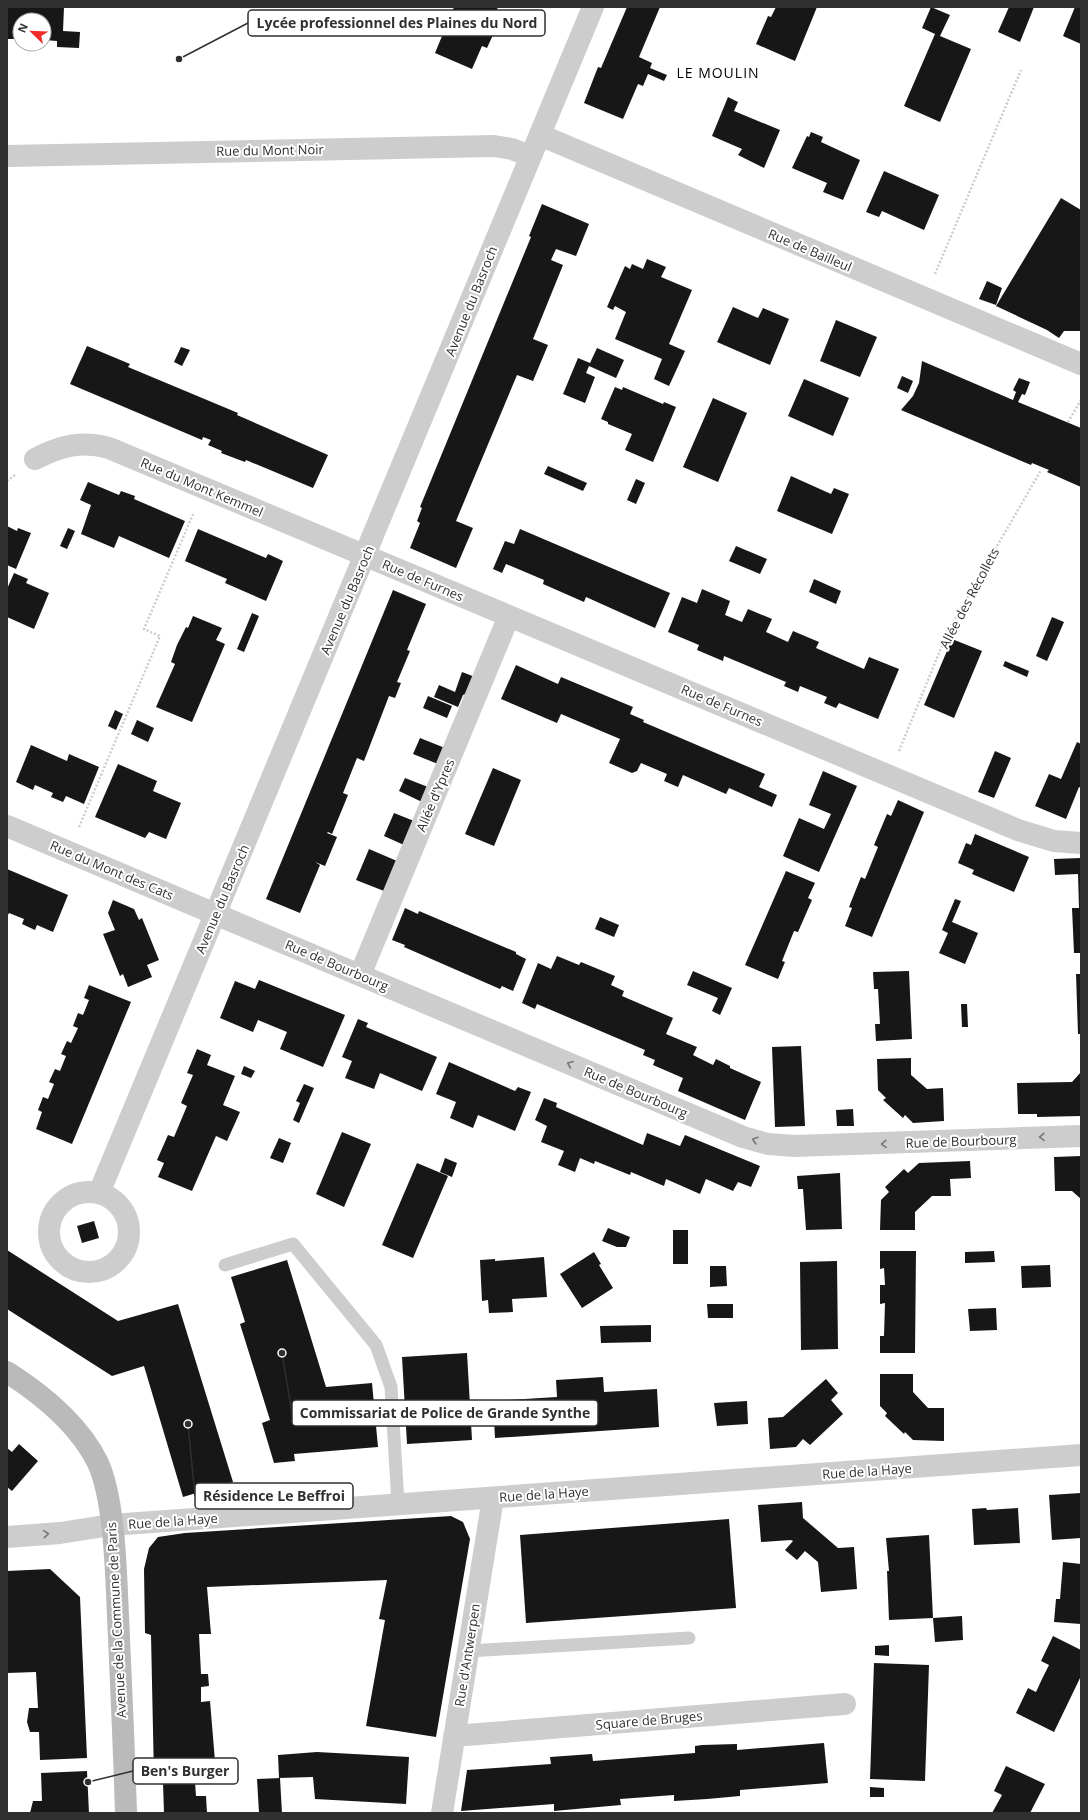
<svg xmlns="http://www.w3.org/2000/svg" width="1088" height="1820" viewBox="0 0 1088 1820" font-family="'Open Sans',sans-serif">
	<rect width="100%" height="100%" fill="#fff"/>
	<path fill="#171717" d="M7 7H64L63 31 80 32 79 48 57 47V41L44 40V20H20V39H7Z
		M454 7H498L493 20 498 23 493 35 487 48 482 46 472 69 435 53Z
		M627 7H660L639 57 652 63 650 68 667 75 664 81 648 74 643 86 638 84 623 119 584 103 598 67 601 68Z
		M776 7H817L795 61 756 44 768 16 771 17Z
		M931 7 950 15 940 36 971 49 940 122 904 106 935 34 922 28Z
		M1009 7H1034L1020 42 998 32Z
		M1075 7H1081V44L1063 36Z
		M728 97 738 102 734 111 780 130 764 168 738 155 742 149 712 136Z
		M811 132 823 137 821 142 860 160 843 200 823 192 827 183 792 168 807 136 809 137Z
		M884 171 939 195 924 230 882 211 879 217 866 212Z
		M1061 198 1081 210V331H1064L1059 338 1047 330 996 306Z
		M542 204 589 224 576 256 556 249 551 260 563 265 533 339 548 345 533 381 517 375 471 485 456 521 473 528 456 568 410 548 420 523 417 521 422 508 420 507 531 237 529 236Z
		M647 259 666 267 661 277 692 290 669 344 685 351 669 386 654 379 662 359 615 339 626 312 615 306 613 310 607 307 625 266 630 269 632 264 643 269Z
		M987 281 1002 288 996 305 979 299Z
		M733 307 758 318 763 308 789 319 770 365 717 342Z
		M836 320 877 337 860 377 820 361Z
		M87 346 130 364 128 367 238 413 237 415 328 455 313 488 246 460 245 462 221 453 222 451 208 445 211 440 203 437 202 440 70 384Z
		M181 347 190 350 182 366 174 362Z
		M597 348 624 360 616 378 589 366 586 373 595 377 585 403 563 394 578 358 590 363Z
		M922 361 1013 400 1016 392 1013 390 1019 378 1030 382 1025 395 1022 394 1018 402 1081 428V487L1047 472 1049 470 1032 463 1031 465 901 410 913 396 919 383Z
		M902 376 913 381 908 393 897 388Z
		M804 379 849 398 833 436 788 416Z
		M615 387 622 390 623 387 663 404 664 402 676 407 653 462 625 450 632 434 608 424V422L601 419Z
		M713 398 747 413 718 482 683 467Z
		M548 466 587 483 583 491 544 474Z
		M791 476 831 494 834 488 849 494 832 534 777 511Z
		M636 479 645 483 636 504 627 500Z
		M88 482 119 495 121 491 135 496 134 499 185 521 169 558 119 536 114 548 81 534 91 505 80 500Z
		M7 526 17 531 18 528 31 533 16 569 7 565Z
		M68 528 75 531 67 549 60 546Z
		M198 529 266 558 268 554 283 561 266 601 225 583 227 579 185 561Z
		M520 529 670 593 655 628 586 597 584 602 543 584 544 580 506 564 502 573 493 569 505 541 514 544Z
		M736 546 767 559 760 574 729 561Z
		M14 573 28 579 26 583 49 593 34 629 7 617V589Z
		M814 579 841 591 836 604 809 592Z
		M702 589 730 601 725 615 742 622 748 609 772 619 766 632 788 642 793 631 819 642 816 648 864 669 869 657 899 669 878 719 839 703 836 708 824 703 827 697 800 686 798 692 784 686 786 682 724 656 723 661 697 650 699 645 668 632 682 597 697 603Z
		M393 590 426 604 407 650 410 651 397 682 401 683 395 698 389 696 364 761 357 758 343 793 348 795 332 834 328 832 327 833 337 837 325 866 315 862 320 865 300 913 266 899Z
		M252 613 259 616 244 652 237 649Z
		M193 616 222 628 216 640 225 644 192 722 156 707 175 664 171 662 177 645 186 627 188 628Z
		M1052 617 1064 622 1047 661 1036 656Z
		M952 639 982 651 954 718 924 705Z
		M1005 661 1029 671 1027 677 1003 666Z
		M516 665 558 684 561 677 633 707 630 714 644 720 643 722 765 774 759 787 777 795 772 807 729 788 726 794 683 775 678 787 664 781 667 774 641 763 637 771 632 773 609 763 620 739 561 714 557 723 501 699Z
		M462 672 475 677 468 693 463 695 458 707 434 697 439 685 455 692Z
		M428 696 452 706 447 718 423 708Z
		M115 710 123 714 116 730 108 726Z
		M137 720 154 728 148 742 131 734Z
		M420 738 445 748 438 764 413 754Z
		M1077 742 1081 744V788L1079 787 1066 819 1035 806 1049 774 1061 779Z
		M31 745 67 761 69 754 99 767 84 804 66 796 63 802 51 797 53 793 35 785 33 790 16 782Z
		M995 751 1011 758 994 798 978 792Z
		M118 764 157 781 153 791 181 803 166 839 149 832 145 838 95 817Z
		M493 768 521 780 494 846 465 834Z
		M823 771 857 786 819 872 783 856 799 818 824 829 831 814 809 805Z
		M405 778 428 787 422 802 399 791Z
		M898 800 924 812 872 937 845 926 852 908 849 907 861 877 865 879 878 847 874 845 887 814 891 816Z
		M394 813 414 821 404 845 384 836Z
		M975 834 1029 857 1014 892 972 874 974 870 958 863 966 843 971 845Z
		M369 849 397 861 384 891 356 880Z
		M1081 858V953H1074L1072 908H1079L1078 874 1055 875 1054 859Z
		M7 869 68 895 53 932 37 925 35 930 22 924 24 919 9 913 7 917Z
		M786 871 815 883 808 898 812 900 798 932 794 931 782 961 785 962 778 979 745 965Z
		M955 899 961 901 952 922 978 933 965 964 939 953 948 933 942 930Z
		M113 900 134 909 139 920 142 918 159 960 147 965 152 977 128 987 123 974 120 976 103 934 115 930 108 913Z
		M405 908 418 914 419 911 516 952V954L526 959 513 991 502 986 500 989 404 947 405 945 392 940Z
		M600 917 619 925 614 937 595 929Z
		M557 956 579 965 581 962 615 976 611 985 624 991 622 996 673 1018 666 1034 697 1047 693 1055 713 1065 716 1059 730 1066V1068L761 1082 745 1120 678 1091 683 1078 653 1065 655 1060 643 1055 645 1050 537 1004 535 1009 522 1003 538 963 551 969Z
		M693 971 732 988 720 1015 712 1011 718 998 687 985Z
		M909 971 912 1039 876 1041 875 1024H880L879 1007 878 989H874L873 972Z
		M1076 974H1081V1034H1078Z
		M259 980 345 1015 323 1067 280 1049 287 1032 258 1020 253 1032 220 1018 235 981 255 989Z
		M89 985 131 1002 72 1144 36 1129 42 1112 38 1110 43 1097 48 1099 54 1084 49 1082 55 1069 60 1071 66 1056 61 1054 67 1041 71 1043 78 1028 73 1026 78 1013 83 1015 89 1000 84 998Z
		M961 1004H967L968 1027H962Z
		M358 1019 368 1023 366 1027 437 1057 422 1091 380 1073 374 1089 345 1078 352 1061 342 1057Z
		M801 1046 805 1126 775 1127 772 1047Z
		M197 1049 211 1055 207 1065 235 1076 223 1105 240 1112 227 1141 216 1136 192 1191 158 1177 164 1163 157 1160 168 1135 174 1137 187 1106 181 1103 193 1075 187 1073Z
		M911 1058V1075L927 1089 943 1088 944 1121 913 1123 905 1115 903 1118 883 1100 886 1098 878 1090 877 1059Z
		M449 1062 515 1091 518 1087 531 1092 515 1131 478 1115 473 1128 450 1118 456 1102 436 1094Z
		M244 1066 255 1071 251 1078 241 1074Z
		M1081 1072V1116L1037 1117V1114H1018L1017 1083 1072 1082Z
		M304 1084 314 1088 299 1123 293 1120 300 1103 296 1101Z
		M544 1098 557 1103 556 1107 643 1145 647 1133 680 1146 685 1135 760 1166 751 1187 738 1182 733 1191 706 1179 700 1194 666 1179 664 1186 631 1172 630 1175 595 1161 594 1164 580 1158 575 1172 558 1165 564 1151 541 1142 547 1126 535 1120Z
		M853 1109 854 1126H837L836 1110Z
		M342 1132 371 1144 344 1207 316 1194Z
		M279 1138 291 1143 283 1163 270 1158Z
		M1081 1156V1199L1072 1191H1055L1054 1157Z
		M445 1158 457 1163 452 1177 440 1172Z
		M970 1161 971 1178 950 1179 951 1196H932L915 1212V1230H880L881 1200 889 1192 885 1187 904 1169 908 1173 919 1163Z
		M417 1163 448 1176 413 1258 382 1245Z
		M840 1173 842 1229 806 1230 803 1189H798L797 1176Z
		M94 1221 99 1238 82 1243 77 1226Z
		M608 1228 630 1237 626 1247H617L602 1241Z
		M673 1230H688V1264H673Z
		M7 1250 118 1321 178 1304 233 1482 183 1497 144 1366 112 1376 7 1309Z
		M880 1251H916L915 1353H880V1336H884L885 1303 880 1304V1285H885L884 1268 880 1269Z
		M994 1251 995 1262 965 1263V1252Z
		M594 1252 601 1264 599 1265 613 1288 582 1308 560 1274Z
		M544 1257 547 1297 512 1299 513 1312 489 1313 488 1300 482 1301 480 1260 495 1259V1261Z
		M287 1260 326 1387 372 1383 378 1447 294 1454 295 1461 274 1463 262 1423 270 1420 240 1324 245 1322 231 1277Z
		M837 1261 838 1349 801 1350 800 1262Z
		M1050 1265 1051 1287 1022 1288 1021 1266Z
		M710 1266H726L727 1286 710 1287Z
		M707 1304H733V1318H708Z
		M996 1308 997 1330 970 1331 968 1309Z
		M651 1325V1342L601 1343 600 1326Z
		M467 1353 472 1440 407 1444 402 1357Z
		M880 1374H913V1392L928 1408H944V1441L913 1440 905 1432 904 1434 885 1416 887 1413 880 1406Z
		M603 1377 604 1392 657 1389 659 1427 495 1438 493 1401 557 1397 556 1380Z
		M826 1379 838 1393 831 1400 843 1414 810 1445 803 1439 796 1447 770 1449 768 1418 783 1417Z
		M747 1401 748 1424 717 1426 714 1403Z
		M19 1444 38 1461 12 1491 7 1487V1448L12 1452Z
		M1081 1493V1538L1052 1540 1049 1495Z
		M802 1502 803 1518 838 1548 854 1547 857 1589 821 1592 818 1562 805 1551 797 1560 785 1550 793 1541 791 1540 761 1542 758 1505Z
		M986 1508 987 1510 1018 1508 1020 1543 974 1545 972 1509Z
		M451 1516 463 1522 470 1539 436 1737 366 1726 385 1620 379 1619 387 1580 207 1587 211 1634H199L201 1674H208L209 1686 201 1687V1702L210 1701 215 1761 205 1760 206 1777 154 1778 151 1635 145 1633 144 1569 149 1548 158 1537 185 1533Z
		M729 1519 736 1608 526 1623 520 1535Z
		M929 1535 933 1618 889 1620 887 1571H889L886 1538Z
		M1063 1562 1081 1564V1624L1054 1622 1056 1599H1060Z
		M50 1569 80 1597 87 1758 40 1760 39 1732H30L27 1722 29 1708H38L36 1672 7 1673V1571Z
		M962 1616 963 1640 935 1642 933 1618Z
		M1053 1636 1081 1650V1676L1054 1732 1016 1713 1028 1688 1036 1692 1042 1679 1049 1665 1041 1661Z
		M889 1645V1656L875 1655V1646Z
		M874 1663 929 1665 925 1781 870 1779Z
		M824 1743 828 1783 740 1790V1796L707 1799 674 1801V1795L620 1799 621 1805 587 1808 554 1811V1804L461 1811 467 1770 551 1764 550 1757 592 1754 593 1761 695 1753V1746L702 1745 737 1744V1750Z
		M317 1752 409 1757 406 1804 315 1799 313 1777 279 1778 278 1755Z
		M1006 1766 1045 1784 1030 1813H992L1002 1795 994 1791Z
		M87 1771 89 1813H30L33 1801H42L41 1773Z
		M280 1778 282 1813H259L257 1779Z
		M195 1782 196 1796H206L207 1813H164L163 1783Z
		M870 1787 884 1788V1797H870Z"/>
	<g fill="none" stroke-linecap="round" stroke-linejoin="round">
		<path stroke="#cdcdcd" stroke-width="2.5" stroke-dasharray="2 2" stroke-linecap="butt" d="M935 274 1021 70
			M1068 422 1081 400
			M7 481 15 475
			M899 751 948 631 1041 470
			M79 827 160 636 144 629 194 512"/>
		<path stroke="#cdcdcd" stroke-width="13" d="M225 1265 293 1244 376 1345 391 1387 398 1504
			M468 1651 689 1638"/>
		<path stroke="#cdcdcd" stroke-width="22" d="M540 135 1081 364
			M7 156 494 146 512 149 530 156
			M35 459C60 446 82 440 109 448L1018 830 1054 841 1081 843
			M7 826 743 1137 768 1144 795 1146 1081 1136
			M360 975 509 616
			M49 1232a40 40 0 1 1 80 0a40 40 0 1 1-80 0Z
			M99 1193 593 7
			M7 1537 60 1533 111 1525 1081 1455
			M454 1736 845 1704
			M442 1813 493 1498"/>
		<path stroke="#bababa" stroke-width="22" d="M7 1372C43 1395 79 1424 98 1463 115 1501 116 1574 118 1616 121 1682 124 1747 126 1813"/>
	</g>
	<defs><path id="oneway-chevron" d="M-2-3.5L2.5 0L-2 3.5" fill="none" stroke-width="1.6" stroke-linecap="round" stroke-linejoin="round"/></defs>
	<g stroke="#777">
		<use href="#oneway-chevron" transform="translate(570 1064) rotate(-157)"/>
		<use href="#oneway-chevron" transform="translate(1042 1137) rotate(178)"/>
		<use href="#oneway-chevron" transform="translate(755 1140) rotate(-163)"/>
		<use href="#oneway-chevron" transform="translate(884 1144) rotate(178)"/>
		<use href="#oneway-chevron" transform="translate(46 1534) rotate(-5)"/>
	</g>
	<g text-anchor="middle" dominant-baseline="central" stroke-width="4" stroke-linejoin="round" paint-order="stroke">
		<g font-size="13" fill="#303030" stroke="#fff">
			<text transform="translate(270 150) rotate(-1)">Rue du Mont Noir</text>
			<text transform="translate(810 250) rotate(23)">Rue de Bailleul</text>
			<text transform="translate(471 301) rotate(-68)">Avenue du Basroch</text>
			<text transform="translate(202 487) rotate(23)">Rue du Mont Kemmel</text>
			<text transform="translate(423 580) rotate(23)">Rue de Furnes</text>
			<text transform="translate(969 598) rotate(-62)">Allée des Récollets</text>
			<text transform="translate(347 600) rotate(-67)">Avenue du Basroch</text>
			<text transform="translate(722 705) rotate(23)">Rue de Furnes</text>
			<text transform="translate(435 795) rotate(-67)">Allée d'Ypres</text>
			<text transform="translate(112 870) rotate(23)">Rue du Mont des Cats</text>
			<text transform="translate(222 899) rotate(-67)">Avenue du Basroch</text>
			<text transform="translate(337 965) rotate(23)">Rue de Bourbourg</text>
			<text transform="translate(636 1092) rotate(23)">Rue de Bourbourg</text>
			<text transform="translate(961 1141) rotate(-2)">Rue de Bourbourg</text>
			<text transform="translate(867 1471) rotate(-4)">Rue de la Haye</text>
			<text transform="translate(544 1494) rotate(-4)">Rue de la Haye</text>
			<text transform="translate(173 1521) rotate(-4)">Rue de la Haye</text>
			<text transform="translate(116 1620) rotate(-93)">Avenue de la Commune de Paris</text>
			<text transform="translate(467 1655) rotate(-81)">Rue d'Antwerpen</text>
			<text transform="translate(649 1720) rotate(-5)">Square de Bruges</text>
		</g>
		<g font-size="14" letter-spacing="1" fill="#000" stroke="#fff">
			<text x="718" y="72">LE MOULIN</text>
		</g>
	</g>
	<path fill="none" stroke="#303030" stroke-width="1.5" d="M179 59L248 23M282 1353L292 1413M188 1424L195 1496M88 1782L133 1771"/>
	<g fill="#303030" stroke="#fff" stroke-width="1.5">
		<circle cx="179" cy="59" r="4"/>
		<circle cx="282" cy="1353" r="4"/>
		<circle cx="188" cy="1424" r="4"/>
		<circle cx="88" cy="1782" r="4"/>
	</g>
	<g fill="#fff" stroke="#303030" stroke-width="1.5">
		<rect x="248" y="10" width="297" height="26" rx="4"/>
		<rect x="292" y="1400" width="306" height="26" rx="4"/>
		<rect x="195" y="1483" width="158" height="26" rx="4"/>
		<rect x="133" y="1758" width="105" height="26" rx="4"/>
	</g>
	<g font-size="14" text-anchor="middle" font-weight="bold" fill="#303030">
		<text x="397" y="28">Lycée professionnel des Plaines du Nord</text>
		<text x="445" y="1418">Commissariat de Police de Grande Synthe</text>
		<text x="274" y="1501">Résidence Le Beffroi</text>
		<text x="185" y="1776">Ben's Burger</text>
	</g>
	<rect width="1088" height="1820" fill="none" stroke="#303030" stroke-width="16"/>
	<g transform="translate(32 32) rotate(293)"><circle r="19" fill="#ffffff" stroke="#acacac"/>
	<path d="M0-3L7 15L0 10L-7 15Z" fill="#f02c28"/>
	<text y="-6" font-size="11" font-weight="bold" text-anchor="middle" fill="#303030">N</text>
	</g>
</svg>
